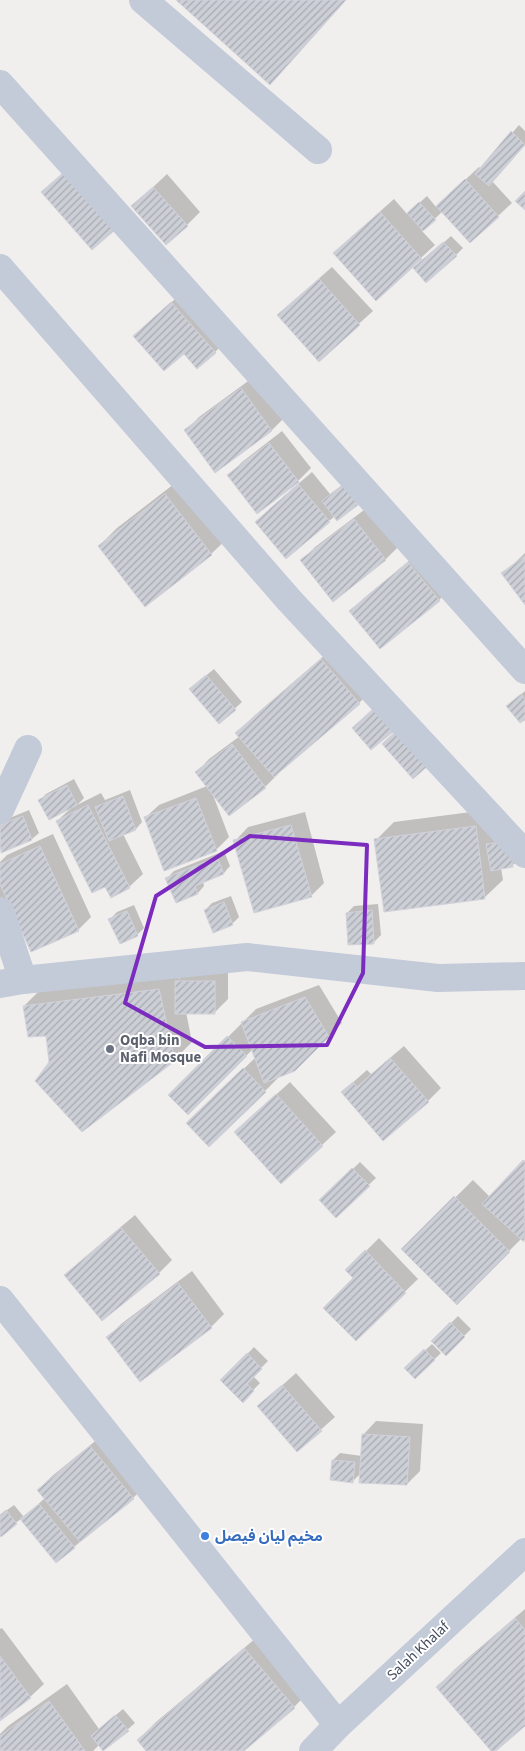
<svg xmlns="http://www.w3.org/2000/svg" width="525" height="1751" viewBox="0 0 525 1751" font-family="'Source Sans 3','Noto Sans Arabic',sans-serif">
	<defs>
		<pattern id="building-hatch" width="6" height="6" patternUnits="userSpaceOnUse" patternTransform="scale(1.25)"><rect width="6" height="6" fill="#cdcfd7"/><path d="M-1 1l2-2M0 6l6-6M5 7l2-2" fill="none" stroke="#a8aab2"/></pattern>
	</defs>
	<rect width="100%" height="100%" fill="#f1efee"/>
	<path fill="#0003" d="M519 125 525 131V144L492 181 512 203 498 216 443 211 422 231 435 245 376 299 348 240 394 199 407 214 427 196 436 207 479 167 481 169Z
		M167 174 200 212 187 225 133 206Z
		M451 236 463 248 456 255 422 262Z
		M332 267 373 311 319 360 292 302Z
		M185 290 228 339 215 352H184L134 336Z
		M255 376 285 417 272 430 215 471 186 430 199 417Z
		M282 431 311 468 298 481 229 475 242 462Z
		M312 472 330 494 350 479 364 497 337 519 335 516 329 521 269 509Z
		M183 477 229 537 211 554 99 546 117 528Z
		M368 507 399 546 386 559 333 600 302 560 315 547Z
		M422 550 453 587 439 600 381 647 351 611 364 598Z
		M525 553V603L503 574Z
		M340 642 377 685 359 703 277 773 278 774 265 787 213 795 229 837 216 850 145 818 159 805 207 786 196 773 209 759 240 736 237 733 255 715Z
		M214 669 242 702 220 722 198 682Z
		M525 691V718L515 699Z
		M74 779 84 798 77 805 101 793 105 800 130 790 142 822 136 829 123 834 143 874 129 887 106 885 57 821 70 809 40 800 46 794Z
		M494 809 519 859 512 866 501 868 503 880 485 897 376 840 394 822Z
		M29 810 39 833 32 839 2 852 0 848V822Z
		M305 812 324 883 311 896 235 841 248 827Z
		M53 834 91 917 78 930 16 916 0 932V862L7 855Z
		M224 851 230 866 224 873 203 881 204 886 198 893 176 901 167 878 174 871Z
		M231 896 239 917 232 924 205 910 212 903Z
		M378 904 381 935 374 942 347 913 354 906Z
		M134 905 144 928 137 935 110 919 117 912Z
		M228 968V999L215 1012H186L192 1042 174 1060 50 1062 47 1035 24 1006 42 988 177 972 179 979 189 969Z
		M319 985 342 1023 294 1070 277 1077 278 1078 265 1091 209 1145 201 1110 256 1057 253 1049 188 1114 170 1095 256 1009Z
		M404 1046 441 1088 428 1101 342 1092 367 1070 371 1074Z
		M290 1082 336 1132 322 1145 249 1119Z
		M525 1160V1240L522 1238 457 1303 403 1249 473 1180 490 1197Z
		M360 1162 376 1178 336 1216 321 1200Z
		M135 1215 172 1260 159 1273 102 1319 66 1275 79 1262Z
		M379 1238 418 1279 356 1339 355 1278 347 1270Z
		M192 1271 224 1314 211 1327 108 1337 121 1324Z
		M458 1316 471 1329 446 1354 433 1341Z
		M432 1344 441 1353 415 1378 406 1368Z
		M254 1347 268 1361 253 1376 260 1383 243 1401 222 1380Z
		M296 1373 335 1417 298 1450 259 1406Z
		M376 1421 423 1424 420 1471 407 1484 361 1473 353 1481 333 1460 340 1453 362 1456 363 1435Z
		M104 1434 146 1485 133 1498 74 1547 21 1519 0 1534V1515L14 1505 24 1517 45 1498 38 1490 52 1476Z
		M525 1609V1725L493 1751 437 1687 455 1669Z
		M2 1628 44 1684 30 1697 0 1719V1629Z
		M263 1632 312 1689 294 1707 242 1751H148L138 1740 156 1722Z
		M67 1684 99 1729 123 1709 135 1723 104 1750 100 1744 93 1751H0V1734L8 1726Z"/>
	<path fill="url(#building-hatch)" stroke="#d2d2db" d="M176 0H346L270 85Z
		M511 131 525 145 489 186 475 174Z
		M64 172 115 230 92 250 41 192Z
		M465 179 499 217 470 243 436 206Z
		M153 187 188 226 166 245 131 206Z
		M525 191V210L515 201Z
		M419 202 436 220 423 231 407 213Z
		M380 212 422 259 376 301 333 253Z
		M443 242 457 256 426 283 413 268Z
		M319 279 360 325 319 362 277 315Z
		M171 302 216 353 197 369 184 354 164 371 133 336Z
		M241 388 272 431 215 473 184 430Z
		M269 443 299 482 257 514 227 475Z
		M298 484 330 522 286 559 255 522Z
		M343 485 358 505 337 521 322 501Z
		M165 494 212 555 145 607 98 546Z
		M354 519 386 560 333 602 300 560Z
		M525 556V605L501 573Z
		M408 562 440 601 380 649 349 611Z
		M321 659 360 704 274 777 235 733Z
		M206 675 236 710 219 724 189 689Z
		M521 694 525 699V720L520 723 506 706Z
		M374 708 394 731 371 750 352 728Z
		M398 729 429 765 413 779 382 744Z
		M232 744 266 788 229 816 195 772Z
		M67 785 77 805 49 820 38 800Z
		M123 796 136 830 109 841 95 807Z
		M196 798 217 851 164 871 144 817Z
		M88 805 130 888 111 898 105 887 92 893 56 821Z
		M23 816 32 840 1 853 0 825Z
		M291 825 312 897 254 913 233 840Z
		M476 826 485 899 384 912 374 839Z
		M509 841 513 867 491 871 486 844Z
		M40 846 79 931 31 952 0 884V864Z
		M217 857 224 874 195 886 198 894 176 903 165 878Z
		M224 902 233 925 213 933 204 910Z
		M372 910 374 944 348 945 346 913Z
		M127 911 138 936 120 944 108 919Z
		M175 981H215V1014H175Z
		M159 989 175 1061 82 1132 35 1081 49 1062 46 1036 28 1037 23 1006Z
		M305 997 329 1037 295 1071 264 1083 241 1022Z
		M227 1036 247 1056 188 1115 168 1095Z
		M390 1058 429 1102 383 1141 341 1092 353 1082 357 1087Z
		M243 1068 266 1092 209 1147 186 1123Z
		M276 1094 323 1146 281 1184 234 1132Z
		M523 1160 525 1162 524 1242 482 1204Z
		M352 1168 370 1186 336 1218 319 1200Z
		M454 1196 510 1252 457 1305 401 1249Z
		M121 1228 160 1274 102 1321 64 1275Z
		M365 1250 406 1293 356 1341 323 1308 353 1278 345 1270Z
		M178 1283 212 1328 140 1382 106 1337Z
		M450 1322 465 1337 446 1356 431 1341Z
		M424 1349 435 1360 415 1379 404 1368Z
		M247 1353 262 1369 247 1384 254 1391 243 1403 220 1380Z
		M282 1385 322 1431 297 1452 257 1406Z
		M362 1434 410 1437 407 1485 359 1483Z
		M90 1446 134 1499 80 1542 37 1490Z
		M332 1460 355 1462 353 1483 330 1480Z
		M39 1504 75 1548 56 1563 20 1519Z
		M6 1510 17 1524 1 1537 0 1536V1515Z
		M515 1618 525 1630V1726L496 1751H491L436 1687Z
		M244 1648 295 1708 244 1751H146L137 1740Z
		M0 1656 31 1698 0 1721Z
		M49 1701 85 1751H0V1736Z
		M115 1715 129 1731 103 1751 91 1736Z"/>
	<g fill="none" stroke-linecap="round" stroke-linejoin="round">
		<path stroke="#c3cad8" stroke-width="28" d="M143 0 318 150
			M0 84 525 670
			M0 268 289 600 525 854
			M0 810 28 749
			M0 911 23 980
			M0 984 23 980 247 957 438 978 525 976
			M0 1300 338 1725"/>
		<path stroke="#c3cad8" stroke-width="28" d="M313 1751 338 1725 525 1552"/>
	</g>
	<path fill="none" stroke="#7b2cbf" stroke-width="4" stroke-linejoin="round" d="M250 836 367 845 363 973 327 1045 205 1047 125 1003 156 896Z"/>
	<circle fill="#6b7280" stroke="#fff" stroke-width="2" cx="110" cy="1049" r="5"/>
	<circle fill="#3f7fe0" stroke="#fff" stroke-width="2" cx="205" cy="1536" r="5"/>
	<g text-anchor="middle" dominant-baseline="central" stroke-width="4" stroke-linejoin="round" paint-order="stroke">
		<g font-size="15" font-weight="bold" fill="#5b616d" stroke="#fff" text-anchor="start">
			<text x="120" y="1040">Oqba bin<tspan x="120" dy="17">Nafi Mosque</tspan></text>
		</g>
		<g font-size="15" font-weight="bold" fill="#366cbe" stroke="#fff" text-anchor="start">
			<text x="215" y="1536">مخيم ليان فيصل</text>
		</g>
		<g font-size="15" fill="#444c5e" stroke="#fff">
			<text transform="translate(418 1651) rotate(-43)">Salah Khalaf</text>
		</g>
	</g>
</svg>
